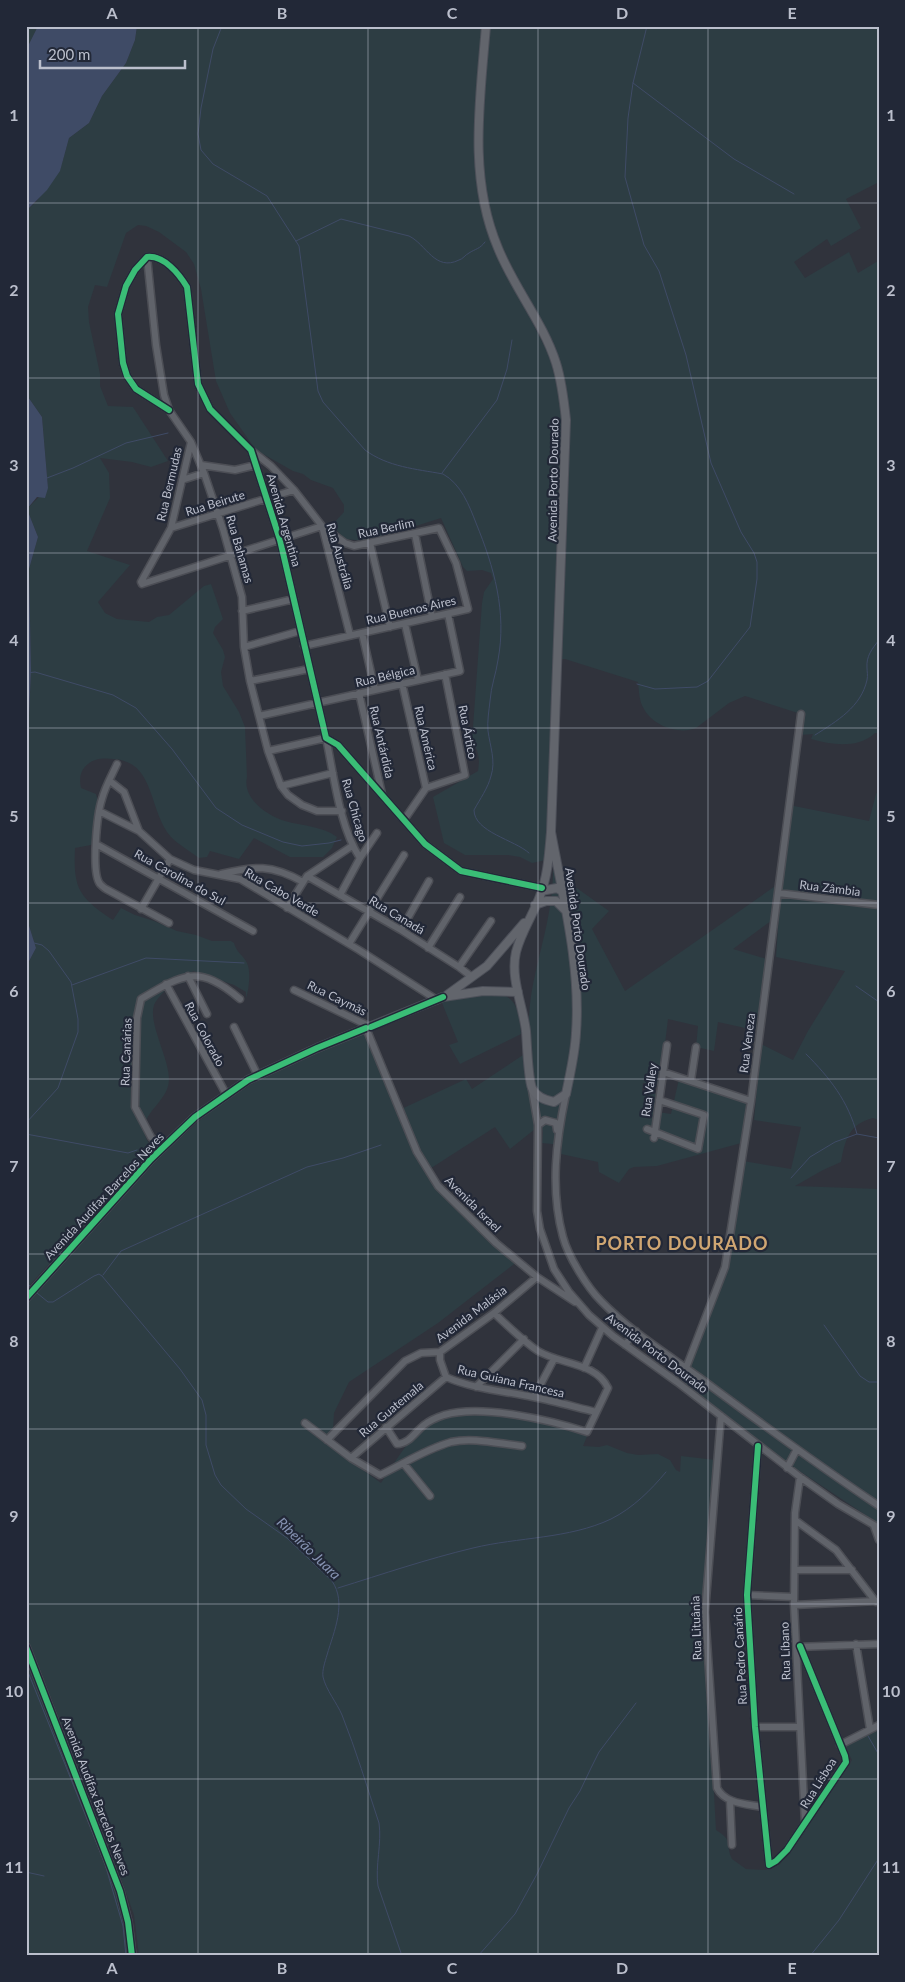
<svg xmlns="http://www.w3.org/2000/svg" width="905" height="1982" viewBox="0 0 905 1982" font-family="Lato,sans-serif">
	<rect width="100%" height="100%" fill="#30333c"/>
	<path fill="#2d3d43" d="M26 26H38L26 50Z
		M137 26H482L475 140 477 175 508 275 548 353 558 386 563 431 546 860 532 863 520 857 508 855H465L444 843 433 797 478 771C480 759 479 752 472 741L482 603 484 592 493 579 491 573 482 570 467 571 463 567 441 518 378 538 365 541 345 539 332 525 344 512V505L333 488 311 480 303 474 293 471 256 450 230 413 216 381 201 289 194 264 186 252 159 232 146 226 138 225 126 233 107 287 95 285 88 307 89 322 100 374V386L108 406 133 407 168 461 151 467 132 462 100 458 109 473 110 498 87 551 130 565 98 602 105 613 117 619 149 622 157 617 169 615 204 586 211 584 223 619 215 627 213 633 223 650 225 657 221 672 223 686 239 712 245 727 247 777C242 798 267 816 285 821 302 826 322 826 337 837L332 848 323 857H290L254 838 239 859 210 851 207 857 199 858C190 851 179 845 171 837 148 811 156 762 114 759 104 758 95 758 88 764 80 770 79 779 81 788L96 794 98 801 96 844 75 848C73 889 79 897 113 920L121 908 135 915 154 921 177 931 196 935 212 941H231L234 943C236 952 243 955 247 963 251 971 249 990 246 998V992L234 985 193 971C191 974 189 978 187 981 184 984 176 984 172 985 166 989 157 998 154 1005 148 1023 169 1058 169 1079 169 1107 125 1117 154 1150L26 1289V967L36 948 26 916V730L29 716 31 670 29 569 38 537 27 509 48 488 42 417 26 394V211L36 202 60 170 69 138 89 123 102 96 126 63 135 40Z
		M489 26H879V182L846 199 861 228 831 246 827 239 794 262 805 278 849 252 858 273 878 261 879 263V733H875C858 749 832 745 811 739L813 734 800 735 801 714 745 696 729 703 696 728C679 735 653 726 644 709 639 701 639 691 638 682L565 659H562L570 431C568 403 565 376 554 349 538 312 515 278 500 241 472 173 485 97 489 26Z
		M879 790V1120L873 1118C849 1124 845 1140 841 1162L823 1170 795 1186 879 1189V1524L777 1456 680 1381 730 1258 743 1161 791 1169 801 1127 754 1120 761 1044 793 1060 808 1031 845 971 776 957 779 915 733 949 770 960 759 1031 718 1022 714 1051 696 1047 698 1026 668 1019 660 1085 643 1083 642 1092 658 1094V1112L671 1114 679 1079 749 1103 745 1142 657 1166 634 1167 629 1169 619 1183 599 1172 598 1162 561 1154 562 1145 542 1143 543 1133C536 1089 524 1041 531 996 538 954 553 914 553 871L609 911 592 929 625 991 781 882 789 805 869 821 876 794Z
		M489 994C494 994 500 994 505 996 519 1001 520 1022 521 1034L460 1064 449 1045 458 1042 442 1003 449 999Z
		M367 1033 397 1111 466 1079 472 1089 523 1055 535 1129 510 1149 495 1127 425 1172C447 1208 485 1234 518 1261L438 1323 349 1382 334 1413 333 1430 324 1442 381 1483C393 1466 409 1436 427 1426 473 1398 541 1420 588 1434L583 1446 599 1447 607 1445 627 1453 638 1455 658 1454 670 1460 676 1470 680 1472 681 1456 715 1460 704 1613 716 1830C734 1841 725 1844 732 1859L746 1869 766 1870 780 1864 801 1830 852 1760 845 1746 879 1730V1956H139L134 1915 113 1856 26 1634V1300L142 1175 151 1159 180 1138 217 1105 268 1074 355 1036Z
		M26 1657 115 1883 126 1918 130 1956H26Z"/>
	<path fill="#3f4b66" d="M38 26H137L135 40 126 63 102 96 89 123 69 138 60 171 47 190 26 211V50Z
		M26 394 42 417 48 488 45 498 37 497 27 509 38 537 29 569 31 670 29 716 26 730Z
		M26 916 36 948 26 967Z"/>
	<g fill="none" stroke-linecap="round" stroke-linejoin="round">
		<path stroke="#3f4b66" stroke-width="1" d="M222 26 213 49 201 108 198 134 201 150 213 164 267 196 299 246 318 391 323 402 365 450C388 467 416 469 443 474 461 484 469 505 476 523 494 567 507 612 498 660 496 674 491 686 490 701 489 710 487 722 488 731 490 746 496 761 491 776 488 788 480 799 474 810 474 832 515 840 529 853
			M633 83 734 159 794 194
			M296 241 341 219 409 236C426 244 435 272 459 260 463 259 465 255 469 253 475 249 480 249 485 242
			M442 473 497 400 507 369 512 340
			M47 478 73 468 126 443 168 433
			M26 673 35 672 113 695 136 708 172 749 216 808 242 825 283 842 302 846 329 843 341 840
			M637 684 655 689 697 687 708 681 750 627 757 579V562L754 553 741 532 711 463 686 355 659 271 644 245 625 177 628 118 633 83 647 26
			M815 735C837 721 861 707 867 680 868 675 867 672 867 668 866 656 872 649 879 640
			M72 985 146 958 244 963
			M856 986 879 1002
			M806 1054C830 1078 848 1101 857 1134
			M26 1123 58 1088 78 1032V1019L71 982 49 951 42 945 34 943
			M26 1134 128 1153 137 1150
			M791 1178 810 1157 835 1142 857 1134 879 1138
			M103 1275 121 1251 307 1167 343 1158 381 1145
			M26 1283 30 1286
			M37 1293 48 1302H53L94 1276 99 1274 102 1276 180 1369 202 1400 206 1415V1445L215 1475 221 1485 246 1509 287 1538 332 1581C347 1603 334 1631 327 1655 325 1662 322 1670 323 1677 326 1690 337 1703 342 1715 356 1750 367 1787 379 1823 382 1844 375 1865 378 1886L402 1956
			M824 1325 860 1376 869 1382H879
			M338 1588C383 1574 427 1559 473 1548 518 1537 569 1539 611 1519 633 1508 651 1490 666 1472
			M26 1667 105 1864 123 1926 126 1956
			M868 1736 879 1755
			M26 1872 44 1876
			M478 1956 515 1914 537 1874 569 1808 580 1791 591 1768 599 1752 636 1703
			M810 1956 839 1920 879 1858"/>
		<defs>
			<path id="minor" d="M147 257 156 345 164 395 169 410 191 442 204 473 223 529 242 597 244 647 250 681 268 751 281 786 288 795 302 805 317 811H342
				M169 410 136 389 127 376 123 363 118 314 126 286 135 270 147 257C164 255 179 274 187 287L198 384 210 409 251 450 280 540 326 738 338 745 425 844 461 871 542 888
				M251 450 271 466 294 490 322 526 350 635
				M201 465 235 470 256 465
				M182 480 204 473
				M171 528 294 490
				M415 534 432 617
				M370 543 390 627
				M142 584 322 526
				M142 584 141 582 171 528 191 442
				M242 611 294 599
				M405 624 418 680
				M362 633 375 690
				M304 646 468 609 456 563 439 528 354 546 345 543 322 526
				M244 647 300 631
				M250 681 309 669
				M402 683 426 788
				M359 693 382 794
				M259 716 460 671 448 614
				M268 751 326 738C334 775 339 826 360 858L340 895
				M117 764C112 775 105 787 102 799 97 814 91 873 100 884 102 886 104 888 106 889L169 923
				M110 781 124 792 139 831 170 859 194 870 240 879 359 950 437 1000
				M281 786 333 773
				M99 811 139 831
				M404 820 426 788 465 775 445 674
				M96 844 253 931
				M360 858 377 833
				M221 874C255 866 271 864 303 882
				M307 876 401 930 459 967 472 977
				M778 893 879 905
				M287 908 307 876 352 846
				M141 909 170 859
				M401 930 429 881
				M349 944 404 855
				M428 948 460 897
				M459 967 491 921
				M188 976 207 1014
				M166 984 226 1094
				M294 990 371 1027
				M234 1027 258 1076
				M366 1028 417 1152 438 1186 496 1243 537 1277 575 1302
				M663 1072 751 1101
				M691 1080 696 1047
				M532 1090 538 1125 537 1211 540 1229 554 1269 569 1292 589 1315 613 1336 677 1382 800 1477 838 1504 879 1528
				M566 1094C556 1141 550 1189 563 1237 568 1256 587 1287 601 1301 630 1331 667 1354 700 1378 759 1422 818 1465 879 1506
				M538 1125 545 1120 556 1123 557 1130
				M647 1129 698 1149 704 1115 659 1100
				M654 1138 667 1045
				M162 1148 151 1137 135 1107 137 1018 141 999C183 974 199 964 240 999
				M625 1345 636 1331
				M440 1352V1360L446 1377C473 1389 504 1391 533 1397 554 1401 575 1407 596 1412
				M584 1368 602 1328
				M686 1368 725 1267 751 1101 801 714
				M476 1387 524 1339
				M534 1397 554 1359
				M721 1416 705 1612 717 1788C725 1804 747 1804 762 1807
				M305 1423 351 1458 380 1475C403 1464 426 1449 451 1442 473 1437 500 1444 522 1446
				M386 1427 397 1444C409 1444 415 1432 424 1425 429 1421 438 1417 444 1415 482 1404 550 1420 587 1432L608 1388C596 1362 561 1365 538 1351 523 1341 508 1326 494 1313
				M327 1440 405 1361 421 1353 440 1352 494 1313 537 1277
				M758 1446 747 1595 755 1727 769 1865 776 1861 787 1850 846 1762 845 1756 800 1646
				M351 1458 446 1377
				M404 1464 430 1496
				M787 1468 797 1449
				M800 1477 795 1513 794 1605 805 1823
				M795 1520 836 1550 876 1602
				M874 1526 879 1540
				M795 1570H852
				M747 1595 794 1597
				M794 1605 878 1601
				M856 1644 870 1729
				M797 1647 879 1644
				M755 1727H799
				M840 1745 879 1725
				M730 1801 732 1845"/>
			<path id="major" d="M486 26C480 100 468 178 498 248 514 288 543 322 556 363 562 382 564 401 566 420L551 832C549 854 548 875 540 896 533 915 521 932 516 952 510 978 523 1006 526 1031 527 1044 528 1078 532 1088 536 1097 545 1100 554 1102L566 1094C570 1074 575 1054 576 1033 581 966 563 898 551 832
				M541 891 557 888 562 891
				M535 905 546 901H556L565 910
				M447 995 487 966 524 923
				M26 1298 151 1159 195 1117 248 1080 317 1048 443 997 483 991 518 992
				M26 1647 120 1891 128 1922 132 1956"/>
		</defs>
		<use href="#minor" stroke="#4c4e55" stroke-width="9"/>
		<use href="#major" stroke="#4d5059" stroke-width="10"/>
		<use href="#minor" stroke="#60636a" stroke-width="6"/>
		<use href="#major" stroke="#62656c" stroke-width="8"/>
		<defs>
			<path id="cycleway" d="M169 410 136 389 127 376 123 363 118 314 126 286 135 270 147 257C164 255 179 274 187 287L198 384 210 409 251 450 280 540 326 738 338 745 425 844 461 871 542 888
				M371 1027 443 997
				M26 1298 151 1159 195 1117 248 1080 317 1048 366 1028
				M758 1446 747 1595 755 1727 769 1865 776 1861 787 1850 846 1762 845 1756 800 1646
				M26 1647 120 1891 128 1922 132 1956"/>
		</defs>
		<use href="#cycleway" stroke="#222837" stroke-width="9"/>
		<use href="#cycleway" stroke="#3abd76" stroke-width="6"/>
	</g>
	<path fill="none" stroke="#bbbfcc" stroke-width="1" stroke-opacity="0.55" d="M198 26V1956M368 26V1956M538 26V1956M708 26V1956M26 203H879M26 378H879M26 553H879M26 728H879M26 903H879M26 1079H879M26 1254H879M26 1429H879M26 1604H879M26 1779H879"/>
	<g text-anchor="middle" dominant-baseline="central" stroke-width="4.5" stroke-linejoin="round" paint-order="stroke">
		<g font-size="12" fill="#bbbfcc" stroke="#222837">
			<text transform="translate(553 480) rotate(-89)">Avenida Porto Dourado</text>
			<text transform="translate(169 484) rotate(-77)">Rua Bermudas</text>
			<text transform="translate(215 503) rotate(-17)">Rua Beirute</text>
			<text transform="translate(284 520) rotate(74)">Avenida Argentina</text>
			<text transform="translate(386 528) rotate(-12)">Rua Berlim</text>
			<text transform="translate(240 549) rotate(74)">Rua Bahamas</text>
			<text transform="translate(340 556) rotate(74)">Rua Austrália</text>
			<text transform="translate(411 610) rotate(-13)">Rua Buenos Aires</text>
			<text transform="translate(385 676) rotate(-13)">Rua Bélgica</text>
			<text transform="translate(468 732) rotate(79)">Rua Ártico</text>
			<text transform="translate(426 738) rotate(77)">Rua América</text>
			<text transform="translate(382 742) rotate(77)">Rua Antárdida</text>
			<text transform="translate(355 810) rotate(74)">Rua Chicago</text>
			<text transform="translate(180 877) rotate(29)">Rua Carolina do Sul</text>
			<text transform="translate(830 888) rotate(7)">Rua Zâmbia</text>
			<text transform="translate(282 892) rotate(30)">Rua Cabo Verde</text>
			<text transform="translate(397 915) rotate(31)">Rua Canadá</text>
			<text transform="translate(578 929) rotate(82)">Avenida Porto Dourado</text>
			<text transform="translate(337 998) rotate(26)">Rua Caymãs</text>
			<text transform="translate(205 1034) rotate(62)">Rua Colorado</text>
			<text transform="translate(747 1043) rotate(-83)">Rua Veneza</text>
			<text transform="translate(126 1052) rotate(-88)">Rua Canárias</text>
			<text transform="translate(649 1090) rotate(-82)">Rua Valley</text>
			<text transform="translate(104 1196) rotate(-47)">Avenida Audifax Barcelos Neves</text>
			<text transform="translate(473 1204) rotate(45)">Avenida Israel</text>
			<text transform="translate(471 1314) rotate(-37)">Avenida Malásia</text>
			<text transform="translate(657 1353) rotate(37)">Avenida Porto Dourado</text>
			<text transform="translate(511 1381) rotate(13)">Rua Guiana Francesa</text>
			<text transform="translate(391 1409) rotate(-40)">Rua Guatemala</text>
			<text transform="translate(696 1628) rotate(-92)">Rua Lituânia</text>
			<text transform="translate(785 1651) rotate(-92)">Rua Líbano</text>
			<text transform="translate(740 1656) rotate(-93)">Rua Pedro Canário</text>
			<text transform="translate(818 1783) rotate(-58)">Rua Lísboa</text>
			<text transform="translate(96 1796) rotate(69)">Avenida Audifax Barcelos Neves</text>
		</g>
		<g font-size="14" font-style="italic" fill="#8592b1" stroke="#222837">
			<text transform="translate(309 1548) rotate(44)">Ribeirão Juara</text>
		</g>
		<g font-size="18" font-weight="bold" letter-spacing="1" fill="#cfa672" stroke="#222837">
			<text x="682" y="1243">PORTO DOURADO</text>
		</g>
	</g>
	<rect width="905" height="1982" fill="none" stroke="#222837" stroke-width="55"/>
	<path d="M40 60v8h145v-8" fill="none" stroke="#bbbfcc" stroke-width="2.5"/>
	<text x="48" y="60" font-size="15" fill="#bbbfcc" stroke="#222837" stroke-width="4" paint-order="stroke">200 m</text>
	<rect x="28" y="28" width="850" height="1926" fill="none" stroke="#bbbfcc" stroke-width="2"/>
	<g font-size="16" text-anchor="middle" font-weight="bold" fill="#bbbfcc">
		<text x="112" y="19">A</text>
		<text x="282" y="19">B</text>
		<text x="452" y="19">C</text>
		<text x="622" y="19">D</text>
		<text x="792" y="19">E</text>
		<text x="14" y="121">1</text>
		<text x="891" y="121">1</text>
		<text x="14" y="296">2</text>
		<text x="891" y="296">2</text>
		<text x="14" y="471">3</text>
		<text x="891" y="471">3</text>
		<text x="14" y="646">4</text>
		<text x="891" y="646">4</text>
		<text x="14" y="822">5</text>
		<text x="891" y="822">5</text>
		<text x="14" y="997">6</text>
		<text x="891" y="997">6</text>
		<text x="14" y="1172">7</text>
		<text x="891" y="1172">7</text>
		<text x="14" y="1347">8</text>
		<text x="891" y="1347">8</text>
		<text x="14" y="1522">9</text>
		<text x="891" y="1522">9</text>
		<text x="14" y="1697">10</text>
		<text x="891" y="1697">10</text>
		<text x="14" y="1873">11</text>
		<text x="891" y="1873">11</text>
		<text x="112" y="1974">A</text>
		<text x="282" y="1974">B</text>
		<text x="452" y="1974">C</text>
		<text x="622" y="1974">D</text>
		<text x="792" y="1974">E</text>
	</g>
</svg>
